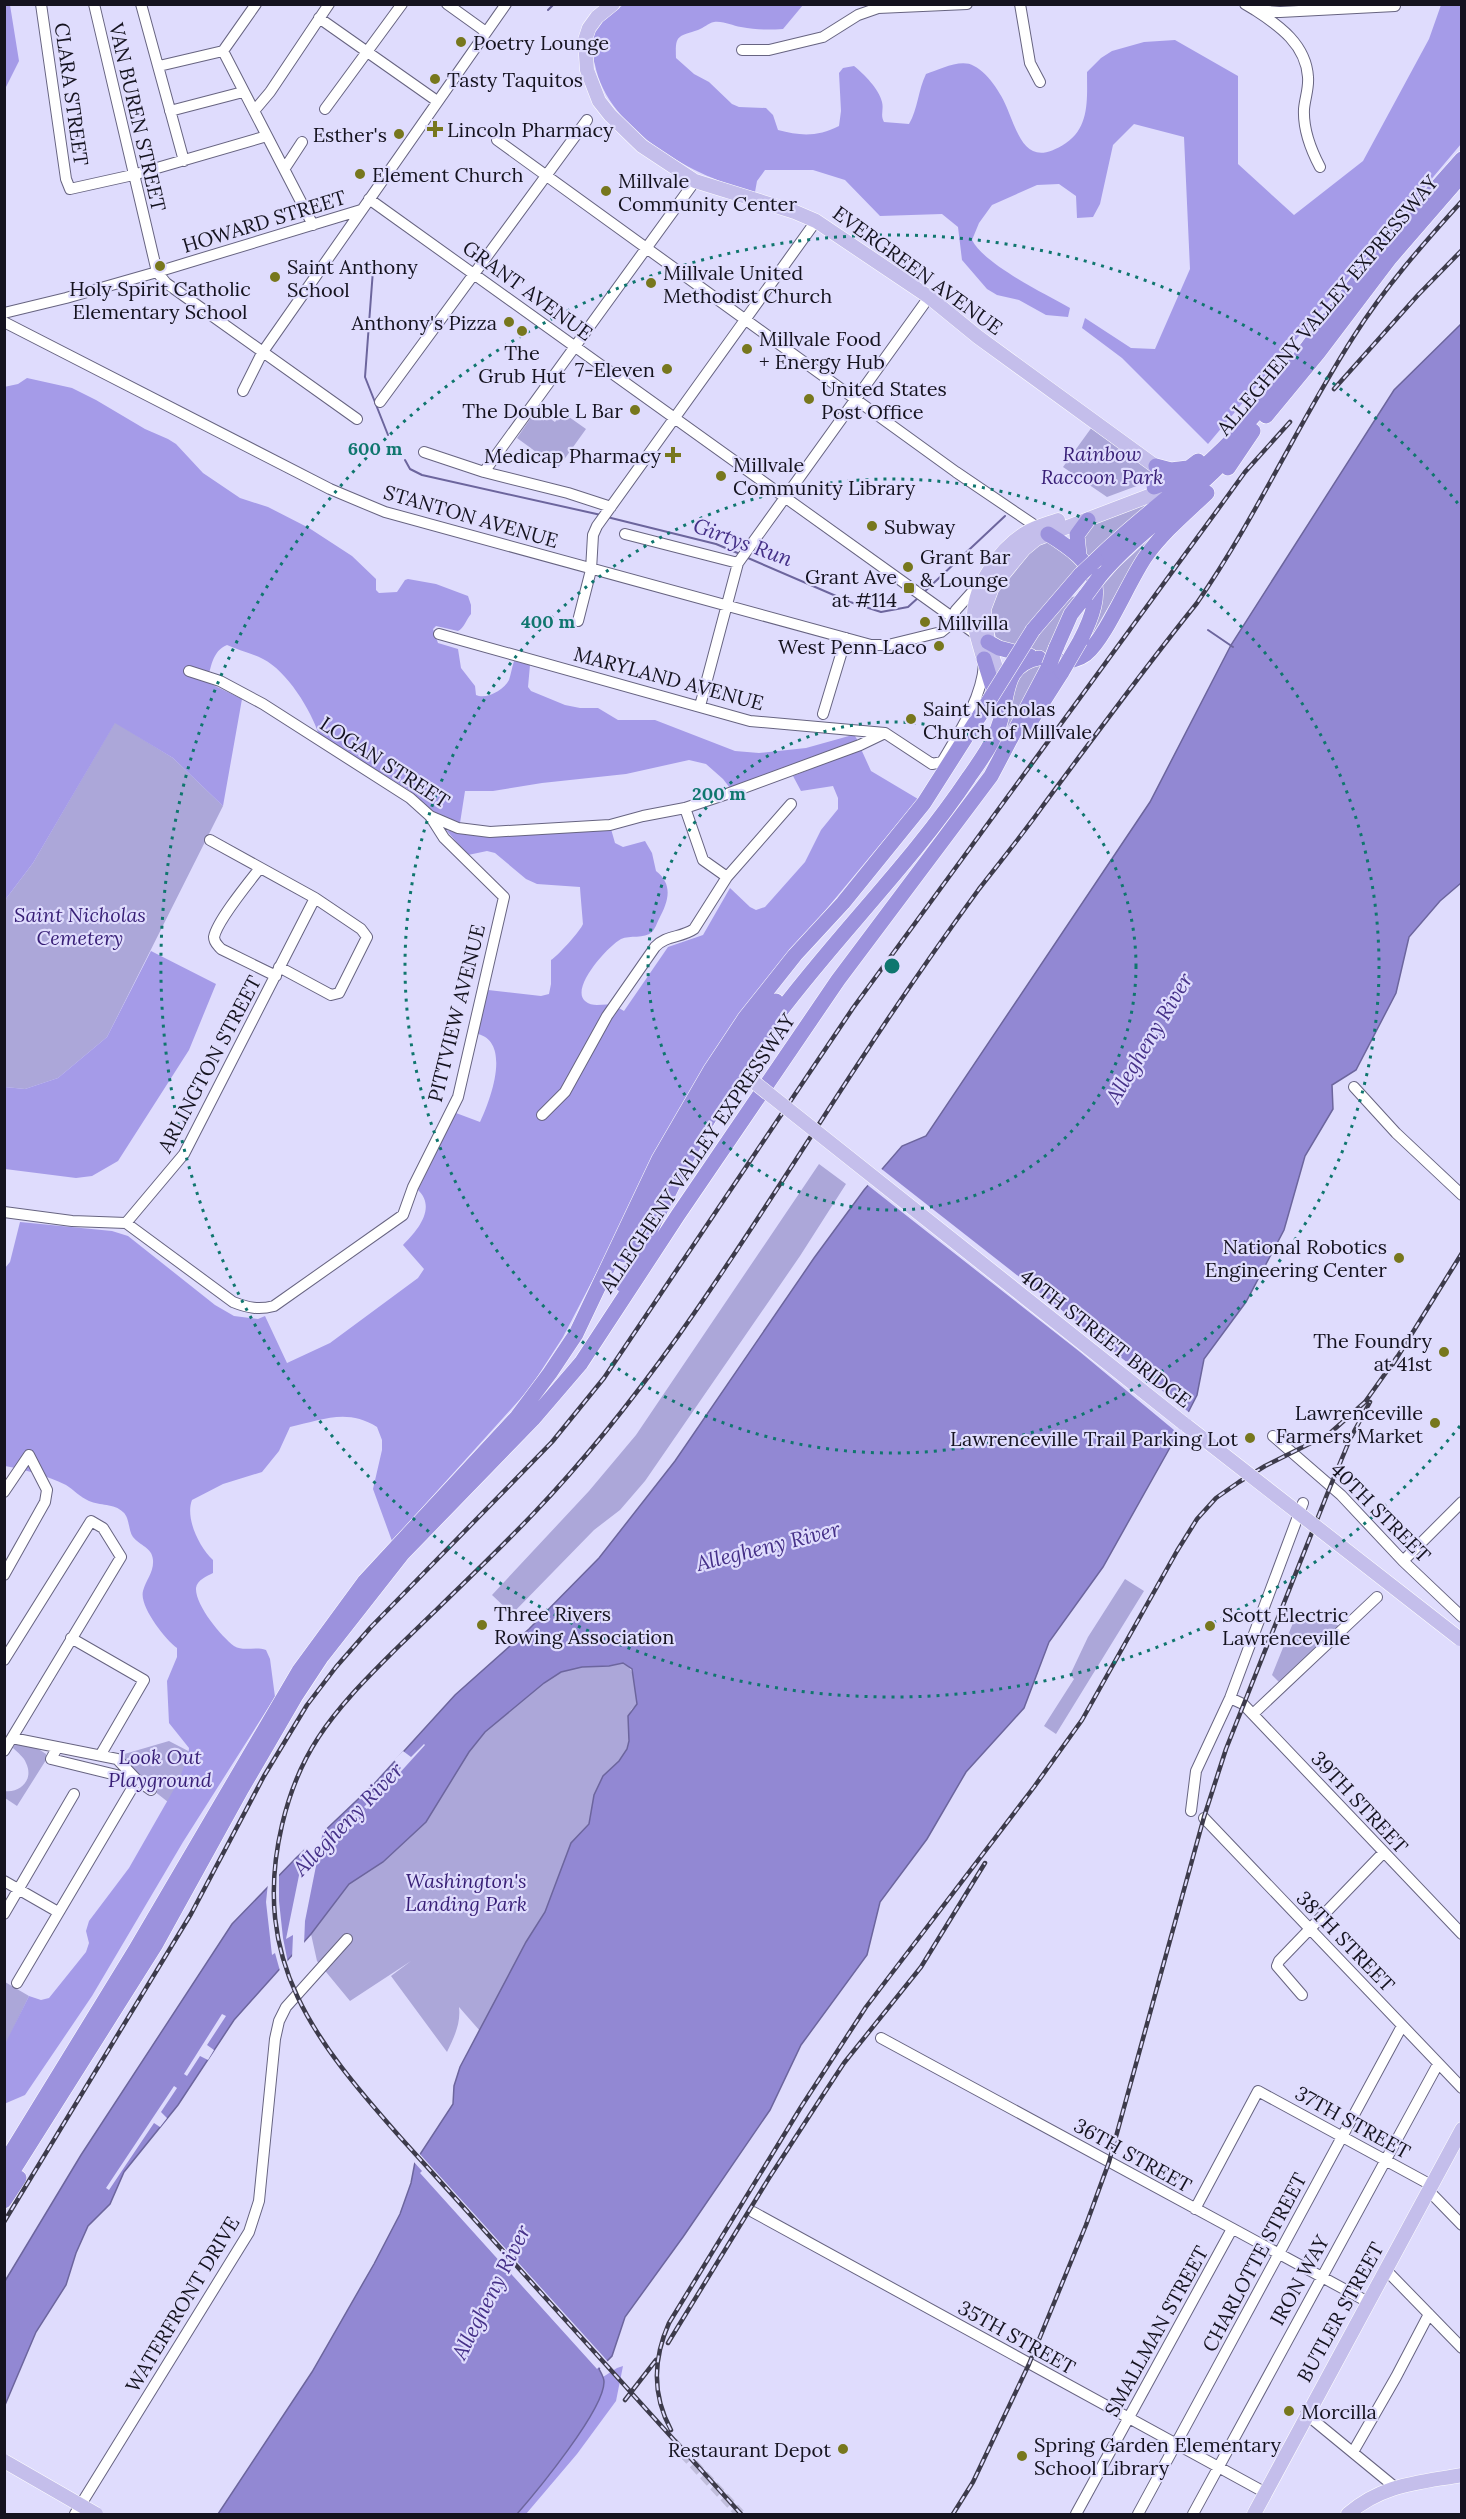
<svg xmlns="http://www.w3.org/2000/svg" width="1466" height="2519" viewBox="0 0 1466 2519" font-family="Lora,serif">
	<rect width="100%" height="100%" fill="#dfdcfd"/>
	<path fill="#aca7d9" d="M537 409 555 422 562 412 586 429 558 468 517 438Z
		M1092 427 1151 471 1150 481 1107 497 1063 467Z
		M1154 499 1087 559 1082 534 1092 525Z
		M1154 535 1129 571 1087 644 1099 590 1119 567Z
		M1051 541V545L1080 566 1067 598 1077 596 1057 628 1045 654 1004 642 996 637 988 615 993 596 1035 545Z
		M1041 664 1026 699 1008 729 1007 720 1018 673Z
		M115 722 173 758 223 806 107 1037 58 1078 25 1089 5 1087V900L33 863Z
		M819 1164 846 1184 800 1256 645 1481 620 1510 594 1530 512 1614 492 1595 589 1491 636 1435Z
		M1125 1579 1144 1591 1056 1734 1044 1726 1074 1679 1070 1675 1088 1637Z
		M1295 1618 1338 1625 1336 1632 1281 1684 1272 1675Z
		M621 1663C636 1665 636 1690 637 1704L631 1710 628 1723 630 1733 627 1749 619 1761 603 1776 594 1795 589 1824 571 1843 545 1912 526 1942 480 2031 459 2007C461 2024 454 2037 447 2052L391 1976 411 1961 350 2001 317 1961 311 1934 349 1884 383 1862 426 1822 469 1752 485 1732 544 1683 561 1672 582 1667 609 1666Z
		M169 1741 194 1754 168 1802 140 1780 121 1755Z
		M15 1744 37 1748 46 1754V1760L17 1806 5 1798V1791C21 1793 34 1779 26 1763 24 1757 18 1753 13 1748Z
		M5 1982 29 1996 5 2046Z"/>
	<path fill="#a59be8" d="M5 4 10 5 19 61 5 89Z
		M623 5H803L783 29C769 30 756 30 741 27 732 26 725 21 714 22 708 23 704 28 698 30 678 37 675 34 676 58L694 74 709 82 732 104 739 107 766 108 773 115 778 130C800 136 818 137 839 126L841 111 839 73 843 68 854 66C864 74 879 89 882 102 884 110 880 115 884 122L909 124C918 109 918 90 926 74 939 70 961 58 974 66 989 73 1004 98 1009 113 1021 143 1030 167 1066 143 1090 127 1087 98 1087 72L1101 58 1112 51 1144 42 1175 40 1238 76V164L1294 215 1363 161 1429 39 1441 5H1461V144L1208 444 1122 358 1082 328 1085 318 1131 348 1155 349 1190 269 1184 137 1134 124 1113 145 1100 204 1093 217 1077 218 1076 196 1059 184 1037 185 992 205 979 223 972 240C985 265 1044 293 1070 308L1068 317 1046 315 1019 300 997 295 987 289 962 260 958 227 942 214 880 216 845 180 813 170H765L757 181 755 192C695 178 608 130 595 65 592 54 589 43 594 33 600 21 613 13 623 5Z
		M27 378 72 388 96 400 145 429 168 439 176 444 203 473 240 498 268 507 309 528 352 556 376 579V590L379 593 397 592 405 580 408 579 436 584 468 596 471 605V614C466 620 464 628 458 631L436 626 433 629 438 643 458 649 461 668 475 686 476 695C486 700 504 690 509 680 511 674 512 667 514 661L530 665 528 687 531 691 565 705 580 708H598L618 720H655L735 751 759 753 806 748 849 736H855L858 741 730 788 723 779 706 764 689 760 626 774 542 783 493 791H465L460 823 434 814 409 790 319 735C311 710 287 671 263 659 251 653 238 650 227 645 212 651 211 668 207 682L242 699 223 806 173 758 115 723 33 863 5 900 4 387 18 384Z
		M861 749 871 771 918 799 764 984 615 1237 563 1337 530 1388 392 1541 373 1489 382 1450V1440L377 1427C347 1408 322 1420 290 1427L279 1451 262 1472 223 1484 192 1500C185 1518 199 1547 213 1560V1573C207 1576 197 1580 196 1588 195 1605 221 1636 234 1646 244 1652 255 1646 266 1650L270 1659 275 1697 183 1842 92 1996 25 2095 4 2104V2046L29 1996 41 2000 49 1998 86 1952 89 1943 86 1931 89 1921 129 1868 177 1784 188 1757 189 1748 169 1723 167 1681 177 1657V1648C165 1639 139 1606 143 1591 146 1580 154 1572 153 1560 152 1547 140 1546 133 1537 128 1530 130 1518 123 1512 114 1503 100 1506 89 1501 80 1497 74 1490 66 1485 46 1475 26 1470 5 1466V1268L10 1262 20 1222 112 1231 128 1236 215 1305 234 1316 258 1319 265 1316 287 1363 330 1343 418 1278 424 1269 403 1245C417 1231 437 1208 418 1190L456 1113 480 1122C490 1101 512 1043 478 1034L488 990 541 996 549 994 551 984V960C557 957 581 930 583 924 583 922 580 890 580 887L537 884 526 879 495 853 487 851 468 855 446 830 459 833 611 829 615 843 623 847 645 841 652 853 656 871C674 885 668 902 659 919 657 923 655 929 652 932 644 939 630 935 621 939 608 946 570 988 585 1001 593 1008 603 1003 612 1005 616 1006 620 1009 624 1011L668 947 703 935 730 888 750 907 756 910 765 907 805 862 821 830 838 809V798L833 786 801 791 793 776Z
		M151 951 216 984 189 1050 118 1161 92 1176 76 1178 5 1169V1087L25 1089 58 1078 107 1037Z
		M623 2366 616 2401 577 2454 526 2514H517C539 2488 606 2410 603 2377L617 2368Z"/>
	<path fill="#9288d3" stroke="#6c659d" stroke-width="1.5" d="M1461 324V883L1440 901 1409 937 1396 993 1356 1070 1332 1085 1333 1109 1305 1156 1284 1230 1246 1302 1204 1359 1197 1395 1172 1444 1103 1567 1049 1642 1024 1708 966 1772 927 1839 880 1902 867 1955 801 2045 770 2110 683 2237 625 2317 612 2356 599 2369C601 2373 604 2377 604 2382 604 2410 537 2491 517 2514H218L312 2372 374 2264 400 2214 411 2183 415 2162 453 2104 454 2086 460 2067 526 1942 545 1912 571 1843 589 1824 594 1795 603 1776 619 1761 627 1749 629 1741 628 1716 637 1704 632 1669 623 1663 609 1666 582 1667 561 1672 544 1683 485 1732 469 1752 426 1822 383 1862 349 1884 311 1934 234 2020 178 2105 124 2172 110 2204 88 2226 76 2253 66 2285 36 2332 5 2405V2281L81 2155 232 1924 296 1858 374 1784 455 1695 529 1629 599 1558 675 1461 814 1258 864 1190 902 1146 926 1136 1150 802 1231 645 1394 390Z"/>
	<path fill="#dfdcfd" d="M879 1167 1087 1330 1191 1414 1180 1435 1080 1352 865 1183Z
		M424 1744 425 1745 367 1809 364 1807 401 1768 394 1760 403 1751 411 1757Z
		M326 1826 322 1836 305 1921 304 1945 292 1958 293 1935 286 1939 305 1846Z
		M279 1872V1901L283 1938 288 1963 280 1971 275 1953 272 1955 266 1902 268 1883Z
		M222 2014 226 2016 207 2045 214 2050 208 2060 200 2056 187 2076 184 2074Z
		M174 2086 177 2088 161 2112 167 2118 160 2127 154 2123 109 2190 106 2188Z
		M419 2153 603 2356 609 2363 603 2370 604 2373 599 2367 597 2369 420 2173 422 2171 413 2161Z"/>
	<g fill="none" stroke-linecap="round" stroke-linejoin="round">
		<path stroke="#6c659d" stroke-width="2" d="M548 10 554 4
			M373 270 365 377 388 435
			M405 460 410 469 422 475 601 515
			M607 517 716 544 740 554
			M748 558 850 602 881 612 908 607 919 597
			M923 593 1005 516
			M1208 630 1233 647"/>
		<path stroke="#c1bedc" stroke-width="10" stroke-dasharray="10 5" stroke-linecap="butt" d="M673 2442 740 2514"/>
		<defs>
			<path id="minor" d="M41 4 66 179 70 189 133 175 267 136
				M94 4 157 272 166 283 357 419
				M141 4 184 161
				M447 4 486 32
				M1020 4 1030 63 1040 82
				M1245 4 1255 10 1280 12 1395 6
				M1255 10C1280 26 1306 45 1308 77 1309 88 1305 98 1304 109 1303 129 1311 150 1320 167
				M319 18 437 101
				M742 50H769L823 37 858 15 878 8 967 4
				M223 51 313 225
				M159 66 223 51 256 4
				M325 109 402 4
				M170 111 243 92
				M254 111 270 92 329 4
				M497 140 956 472 1040 529
				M285 168 302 142
				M369 199 977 635
				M4 313 66 298 157 272 361 210
				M4 322 330 489 385 512 871 645H888L941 632 946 628 956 610 981 582
				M243 391 262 353 506 4
				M380 402 587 120
				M424 452 484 472 568 493 611 507
				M484 472 695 181
				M625 534 738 563
				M578 621 591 570 593 535 597 526 816 221
				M439 634 750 721 885 733 932 764 942 762C959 733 982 698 984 664
				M189 671 220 681 263 704 410 798 430 816 458 828 490 832 610 825 643 816 685 808 727 794 860 745 885 733
				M700 706 738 563 929 297
				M823 714 846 638
				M685 808 703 860 727 877
				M210 840 315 898 361 929 367 937 339 993 331 995 279 967
				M260 868C249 882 217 921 214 937 214 943 218 945 221 949L276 976
				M1354 1087 1396 1133 1462 1195
				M542 1115 565 1092 607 1016 655 947C666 935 681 938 694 929L727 877 791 804
				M4 1212 72 1221 126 1223 233 1302C248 1308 259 1310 274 1306L403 1215 413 1187 458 1097 504 897 444 838 430 816
				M126 1223 184 1154 315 898
				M1273 1436 1341 1495 1403 1561 1462 1617
				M4 1492 29 1455
				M1403 1561 1462 1502
				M4 1575 45 1502 47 1490 29 1455
				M71 1638 144 1680 101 1754
				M4 1660 91 1521 103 1528 121 1557 4 1751
				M1230 1698 1243 1704 1462 1934
				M1253 1714 1377 1597
				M12 1738 117 1759 137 1780 17 1983
				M57 1748 51 1759 137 1780 151 1790
				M1191 1811 1196 1771 1230 1698 1303 1503
				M1204 1818 1462 2088
				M4 1881 58 1912
				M4 1914 74 1794
				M1302 1995 1277 1966 1279 1961 1383 1853
				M881 2038 1368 2302
				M1428 2190 1462 2225
				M1195 2209 1258 2091 1431 2185
				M753 2212 1264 2492
				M1385 2269 1462 2348
				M1306 2414 1396 2488
				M1353 2452 1396 2377 1429 2314
				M75 2514 249 2232 259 2201 275 2039 279 2021 286 2007 347 1939
				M1076 2514 1232 2229
				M1138 2514 1402 2026
				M1193 2514 1438 2064"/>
			<path id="major" d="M613 4 597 17 589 28 585 40 587 70 599 101 610 115 642 146 695 181 795 212 816 221 929 297 978 337 1162 471C1165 481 1163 488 1154 494L1036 539 1024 549 992 588 984 609 988 642 1003 690
				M982 654C979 642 973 627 974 614 975 585 1000 549 1024 534 1034 527 1047 524 1058 520
				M1254 2514 1462 2129
				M1348 2514C1383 2484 1418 2483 1462 2475"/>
			<path id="highway" d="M1266 416 1318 353 1390 258 1462 175
				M1156 466 1171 470 1188 468
				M1228 468 1253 431
				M1154 487 1173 480 1198 461
				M1048 534C1099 565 1108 587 1080 641
				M1079 555 1077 535 1088 520
				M1096 560C1142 514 1197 479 1241 430 1281 387 1314 337 1350 291 1385 245 1424 202 1462 159
				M1100 576C1138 531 1189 500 1229 456
				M1033 630 1081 574
				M988 642 999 648 1030 656
				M1056 648 1071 614 1086 595
				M984 659 993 688 994 703
				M1060 662C1069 661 1078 660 1086 654 1106 638 1129 580 1146 556 1163 532 1186 513 1207 493
				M1027 727 1062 672
				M624 1255C641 1224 654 1192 671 1161 700 1104 735 1050 776 1001
				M623 1285C645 1243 664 1200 686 1159 711 1111 741 1065 773 1021 835 937 911 864 969 777 981 760 994 742 1000 722 1009 695 1003 665 1039 658
				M4 2164 136 1949 299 1671 365 1581 517 1417 550 1373 576 1334 659 1159 710 1071 745 1018 795 955 843 903 924 803 980 715
				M4 2185 156 1944 241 1790 295 1697 322 1656 402 1554 533 1419 581 1363 678 1215 838 980 991 776 1049 666
				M4 2201 19 2178"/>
		</defs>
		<use href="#minor" stroke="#676481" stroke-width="12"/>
		<use href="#major" stroke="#fff" stroke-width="15"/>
		<use href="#highway" stroke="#fff" stroke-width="16"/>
		<use href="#minor" stroke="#fff" stroke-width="10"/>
		<use href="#major" stroke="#c4beeb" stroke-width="14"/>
		<use href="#highway" stroke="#9c92dd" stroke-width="15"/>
		<defs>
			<path id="rail" d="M1334 389 1418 295 1462 250
				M1393 1364 1462 1253
				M4 2222 191 1914 264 1776 307 1705 336 1667 371 1627 552 1442 604 1378 853 1008 1224 501 1245 472 1290 422
				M668 2343 769 2178 821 2098 844 2063 921 1967 985 1863
				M625 2400 656 2360
				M671 2430C652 2395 653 2359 669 2323L801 2107 866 2007 1034 1787 1082 1720 1177 1551 1197 1519 1216 1498 1239 1482 1265 1466 1329 1434 1365 1402 1397 1357
				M741 2514 400 2137C316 2042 250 1962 282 1825 289 1795 301 1764 318 1738 340 1704 370 1675 399 1646 444 1602 490 1559 534 1513 663 1378 758 1216 860 1061 898 1003 938 945 979 889 1000 862 1022 835 1042 807 1093 738 1143 670 1197 603 1256 518 1298 423 1354 336 1385 287 1423 244 1462 201
				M953 2514 973 2482 1029 2364 1086 2225 1109 2162 1204 1817 1226 1749 1328 1492 1350 1439 1370 1402"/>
		</defs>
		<use href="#rail" stroke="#3d3b4b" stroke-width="4.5"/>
		<use href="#rail" stroke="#dfdcfd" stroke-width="2" stroke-dasharray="7" stroke-linecap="butt"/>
		<defs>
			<path id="major-bridge" d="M750 1079 1183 1423
				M1187 1426 1460 1639
				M4 2461 96 2514"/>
			<path id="highway-bridge" d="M1081 574 1096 560
				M1086 595 1100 576
				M1049 666 1056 648
				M1062 672 1080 641
				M980 715 1033 630"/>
		</defs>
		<use href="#major-bridge" stroke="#fff" stroke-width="15" stroke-linecap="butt"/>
		<use href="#highway-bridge" stroke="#fff" stroke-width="16" stroke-linecap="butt"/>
		<use href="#major-bridge" stroke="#c4beeb" stroke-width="14"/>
		<use href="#highway-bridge" stroke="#9c92dd" stroke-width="15"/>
	</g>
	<g fill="none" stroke="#0f766e" stroke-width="3" stroke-dasharray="3 6">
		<circle cx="892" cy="966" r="244"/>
		<circle cx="892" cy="966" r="487"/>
		<path d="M1460 1426A731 731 0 1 1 1460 506"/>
	</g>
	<g fill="#77771d" stroke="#dfdcfd" stroke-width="2">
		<circle cx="461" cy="42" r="6"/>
		<circle cx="435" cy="79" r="6"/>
		<path d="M432 120h6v6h6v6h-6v6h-6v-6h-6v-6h6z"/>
		<circle cx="399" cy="134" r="6"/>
		<circle cx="360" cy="174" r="6"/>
		<circle cx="606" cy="191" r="6"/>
		<circle cx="160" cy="266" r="6"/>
		<circle cx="275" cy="277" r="6"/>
		<circle cx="651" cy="283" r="6"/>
		<circle cx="509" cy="322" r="6"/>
		<circle cx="522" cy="331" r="6"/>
		<circle cx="747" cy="349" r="6"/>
		<circle cx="667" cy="369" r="6"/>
		<circle cx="809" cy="399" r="6"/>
		<circle cx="635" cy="410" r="6"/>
		<path d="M670 446h6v6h6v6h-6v6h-6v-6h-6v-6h6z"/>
		<circle cx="721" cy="476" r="6"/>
		<circle cx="872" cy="526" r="6"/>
		<circle cx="908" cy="567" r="6"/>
		<rect x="903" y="582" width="12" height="12" rx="3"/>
		<circle cx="925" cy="622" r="6"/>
		<circle cx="939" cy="646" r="6"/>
		<circle cx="911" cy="719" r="6"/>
		<circle cx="1399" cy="1258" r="6"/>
		<circle cx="1444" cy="1352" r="6"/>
		<circle cx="1435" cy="1423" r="6"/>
		<circle cx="1250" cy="1438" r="6"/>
		<circle cx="482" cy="1625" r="6"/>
		<circle cx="1210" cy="1626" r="6"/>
		<circle cx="1289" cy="2411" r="6"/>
		<circle cx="843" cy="2449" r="6"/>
		<circle cx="1022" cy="2456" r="6"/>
	</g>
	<g text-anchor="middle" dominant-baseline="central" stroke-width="4.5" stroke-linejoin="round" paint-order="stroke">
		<g font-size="20" fill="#15131f" stroke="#dfdcfd" text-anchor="start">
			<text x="473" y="42">Poetry Lounge</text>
			<text x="447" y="79">Tasty Taquitos</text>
			<text x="447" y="129">Lincoln Pharmacy</text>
			<text x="387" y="134" text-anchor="end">Esther's</text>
			<text x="372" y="174">Element Church</text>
			<text x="618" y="180">Millvale<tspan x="618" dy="23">Community Center</tspan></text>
			<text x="287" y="266">Saint Anthony<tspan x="287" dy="23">School</tspan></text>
			<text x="663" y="272">Millvale United<tspan x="663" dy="23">Methodist Church</tspan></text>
			<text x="160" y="288" text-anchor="middle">Holy Spirit Catholic<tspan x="160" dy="23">Elementary School</tspan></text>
			<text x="497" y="322" text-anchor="end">Anthony's Pizza</text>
			<text x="759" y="338">Millvale Food<tspan x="759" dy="23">+ Energy Hub</tspan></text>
			<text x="522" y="352" text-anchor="middle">The<tspan x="522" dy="23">Grub Hut</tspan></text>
			<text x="655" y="369" text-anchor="end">7-Eleven</text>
			<text x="821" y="388">United States<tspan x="821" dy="23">Post Office</tspan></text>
			<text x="623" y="410" text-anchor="end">The Double L Bar</text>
			<text x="661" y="455" text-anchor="end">Medicap Pharmacy</text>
			<text x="733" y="464">Millvale<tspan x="733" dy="23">Community Library</tspan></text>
			<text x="884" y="526">Subway</text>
			<text x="920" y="556">Grant Bar<tspan x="920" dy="23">&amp; Lounge</tspan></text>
			<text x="897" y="576" text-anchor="end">Grant Ave<tspan x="897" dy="23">at #114</tspan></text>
			<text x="937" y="622">Millvilla</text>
			<text x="927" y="646" text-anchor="end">West Penn Laco</text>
			<text x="923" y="708">Saint Nicholas<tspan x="923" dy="23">Church of Millvale</tspan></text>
			<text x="1387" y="1246" text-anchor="end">National Robotics<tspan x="1387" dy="23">Engineering Center</tspan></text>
			<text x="1432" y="1340" text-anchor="end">The Foundry<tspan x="1432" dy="23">at 41st</tspan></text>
			<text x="1423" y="1412" text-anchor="end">Lawrenceville<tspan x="1423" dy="23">Farmers Market</tspan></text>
			<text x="1238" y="1438" text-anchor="end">Lawrenceville Trail Parking Lot</text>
			<text x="494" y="1613">Three Rivers<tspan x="494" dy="23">Rowing Association</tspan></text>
			<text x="1222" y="1614">Scott Electric<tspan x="1222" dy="23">Lawrenceville</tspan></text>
			<text x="1301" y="2411">Morcilla</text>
			<text x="1034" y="2444">Spring Garden Elementary<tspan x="1034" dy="23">School Library</tspan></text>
			<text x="831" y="2449" text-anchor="end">Restaurant Depot</text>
		</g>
		<g font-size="20" fill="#15131f" stroke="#dfdcfd">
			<text transform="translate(72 94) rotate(82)">CLARA STREET</text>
			<text transform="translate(138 117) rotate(77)">VAN BUREN STREET</text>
			<text transform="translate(264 221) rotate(-17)">HOWARD STREET</text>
			<text transform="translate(918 270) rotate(36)">EVERGREEN AVENUE</text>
			<text transform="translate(528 290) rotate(36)">GRANT AVENUE</text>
			<text transform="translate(1327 305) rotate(-50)">ALLEGHENY VALLEY EXPRESSWAY</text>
			<text transform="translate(471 516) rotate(16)">STANTON AVENUE</text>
			<text transform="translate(669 678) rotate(15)">MARYLAND AVENUE</text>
			<text transform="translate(385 762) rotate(33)">LOGAN STREET</text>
			<text transform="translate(456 1013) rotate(-76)">PITTVIEW AVENUE</text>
			<text transform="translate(209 1064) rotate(-62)">ARLINGTON STREET</text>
			<text transform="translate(697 1153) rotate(-56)">ALLEGHENY VALLEY EXPRESSWAY</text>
			<text transform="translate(1106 1338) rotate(38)">40TH STREET BRIDGE</text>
			<text transform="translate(1381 1512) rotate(45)">40TH STREET</text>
			<text transform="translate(1360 1802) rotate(47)">39TH STREET</text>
			<text transform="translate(1346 1941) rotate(46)">38TH STREET</text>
			<text transform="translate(1353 2122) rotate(29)">37TH STREET</text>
			<text transform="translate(1133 2155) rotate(29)">36TH STREET</text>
			<text transform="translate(1254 2262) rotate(-62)">CHARLOTTE STREET</text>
			<text transform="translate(1299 2280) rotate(-61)">IRON WAY</text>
			<text transform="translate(182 2304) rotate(-59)">WATERFRONT DRIVE</text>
			<text transform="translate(1340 2312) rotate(-61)">BUTLER STREET</text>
			<text transform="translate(1156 2331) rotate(-61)">SMALLMAN STREET</text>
			<text transform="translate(1017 2337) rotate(29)">35TH STREET</text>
		</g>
		<g font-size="20" font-style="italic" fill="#371e76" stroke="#dfdcfd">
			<text x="1102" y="453">Rainbow<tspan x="1102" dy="23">Raccoon Park</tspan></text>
			<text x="80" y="914">Saint Nicholas<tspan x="80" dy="23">Cemetery</tspan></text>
			<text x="160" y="1756">Look Out<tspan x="160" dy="23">Playground</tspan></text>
			<text x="466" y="1880">Washington's<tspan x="466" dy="23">Landing Park</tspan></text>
		</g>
		<g font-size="21" font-style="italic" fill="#453088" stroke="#dfdcfd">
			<text transform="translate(743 542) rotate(20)">Girtys Run</text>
			<text transform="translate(1149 1038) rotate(-59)">Allegheny River</text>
			<text transform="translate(768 1546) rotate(-14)">Allegheny River</text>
			<text transform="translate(348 1819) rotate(-46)">Allegheny River</text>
			<text transform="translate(491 2292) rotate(-63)">Allegheny River</text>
		</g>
	</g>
	<circle cx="892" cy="966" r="9" fill="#0f766e" stroke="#dfdcfd" stroke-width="3"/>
	<g font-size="18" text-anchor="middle" font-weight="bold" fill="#0f766e" stroke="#dfdcfd" stroke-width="4.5" stroke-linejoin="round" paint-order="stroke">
		<text x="375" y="455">600 m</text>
		<text x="548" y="628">400 m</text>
		<text x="719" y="800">200 m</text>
	</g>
	<rect width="1466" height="2519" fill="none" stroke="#15131f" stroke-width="12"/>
</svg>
